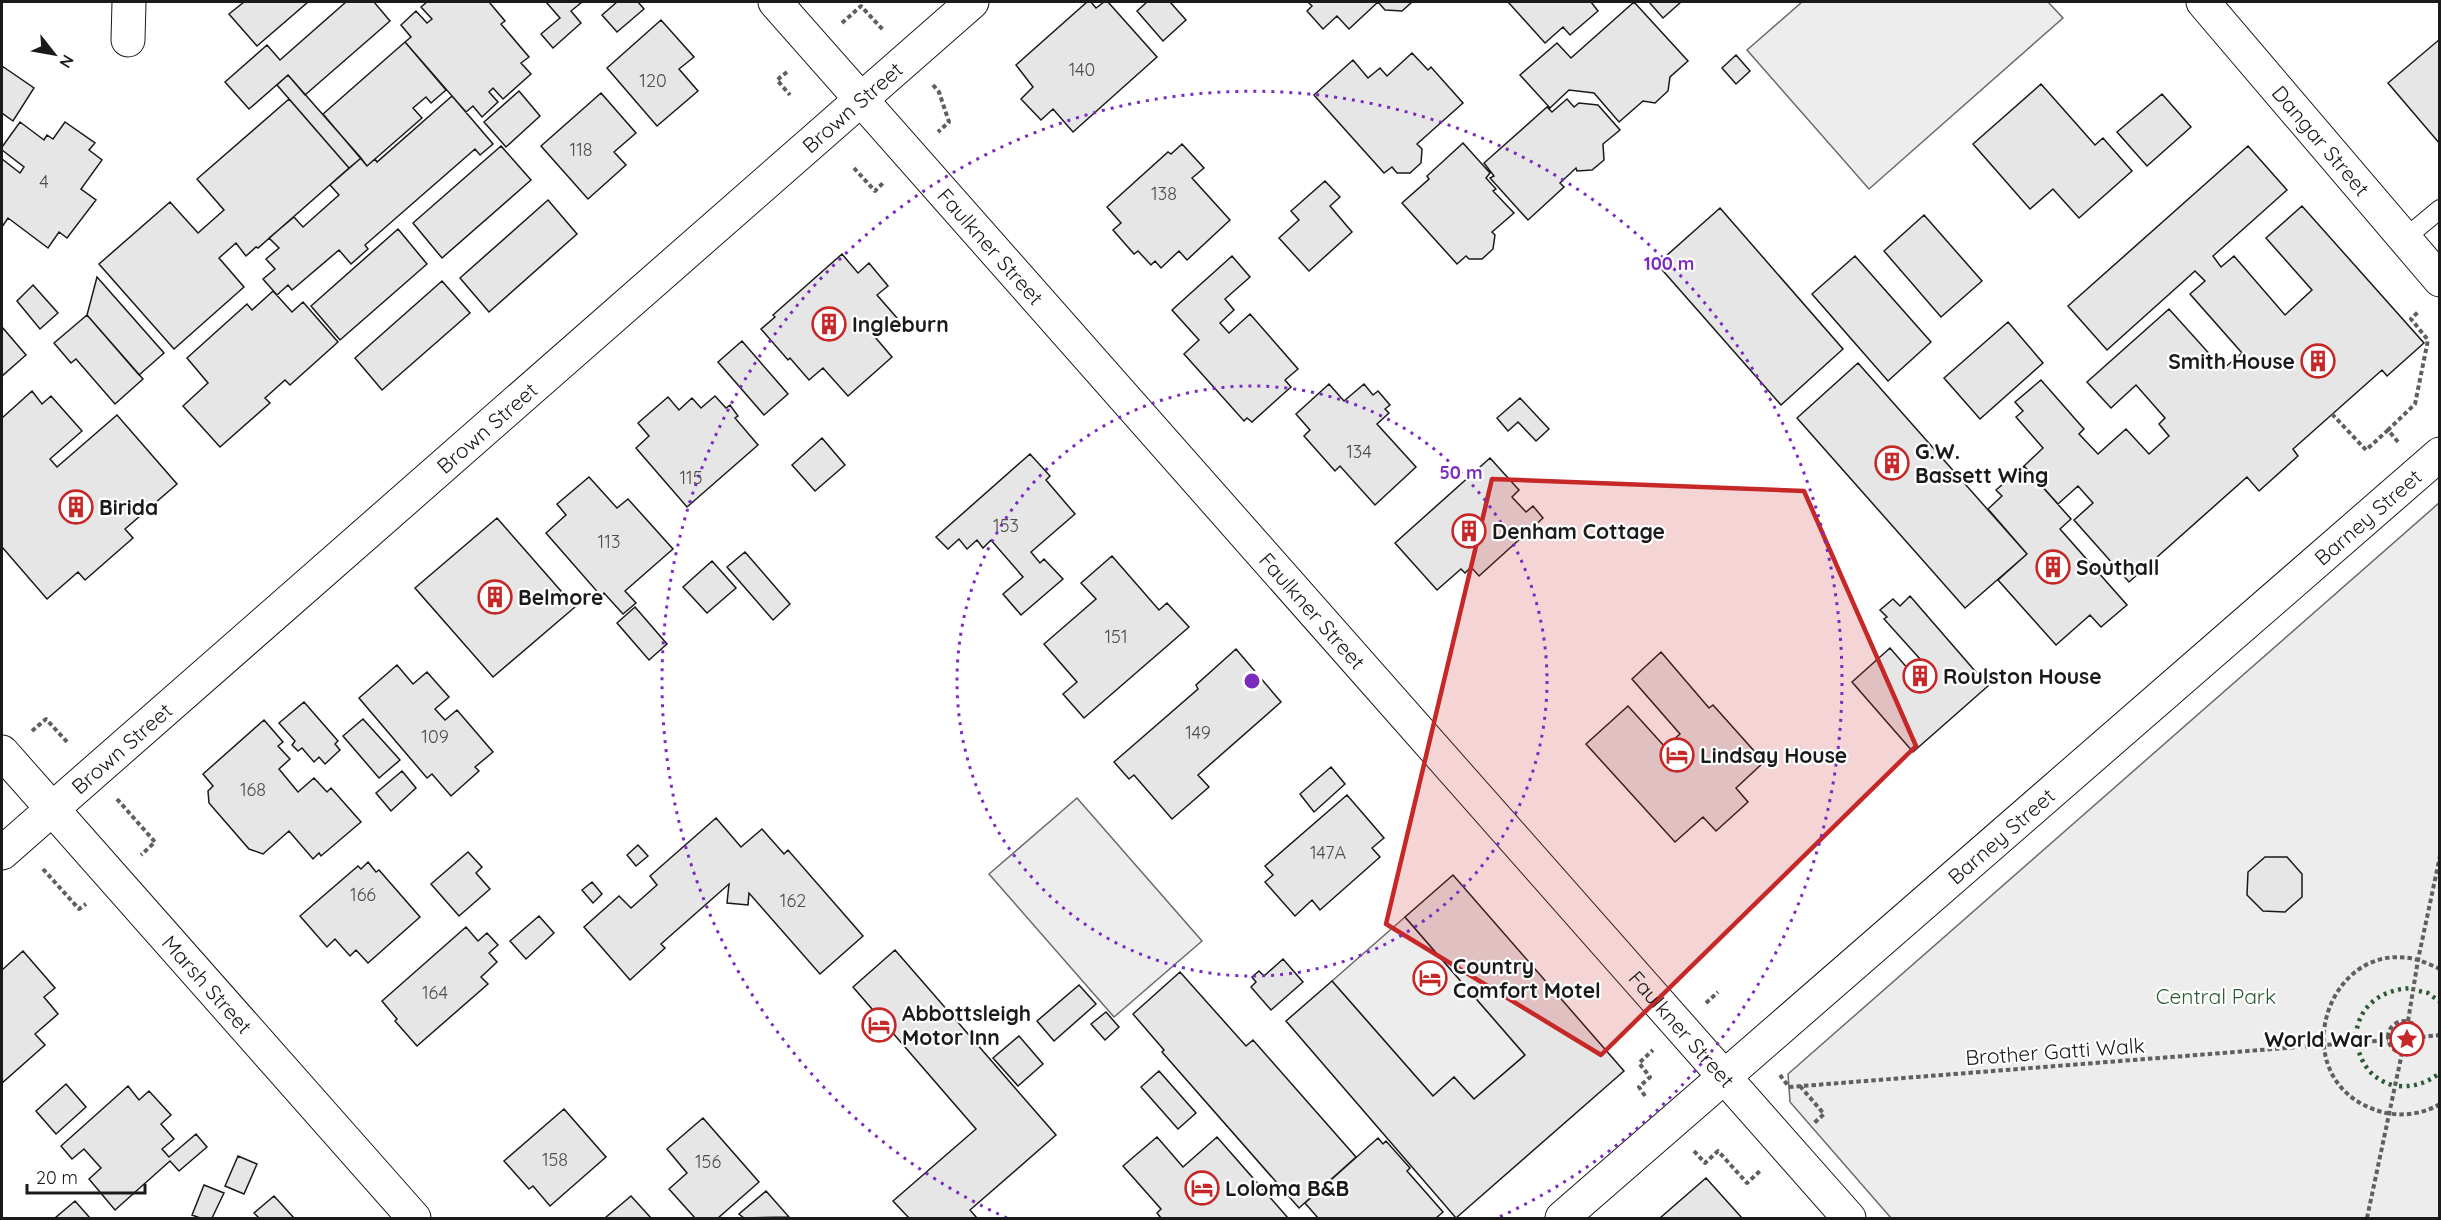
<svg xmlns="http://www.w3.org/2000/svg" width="2441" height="1220" viewBox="0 0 2441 1220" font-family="Quicksand,sans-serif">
	<rect width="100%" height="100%" fill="#fff"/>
	<path fill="#ededed" stroke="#6a6a6a" stroke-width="1.5" d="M1802 2H2048L2063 18 1869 189 1747 50Z
		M2439 503V1218H1891L1790 1102 1788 1074Z
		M1077 798 1202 941 1114 1017 989 874Z
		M1405 917 1525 1055 1474 1099 1454 1077 1433 1096 1332 981Z"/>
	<path fill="#e6e6e6" stroke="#1a1a1a" stroke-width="1.5" d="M244 2H308L257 46 229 14Z
		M346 2H374L390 21 305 95 288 75 249 109 225 82 267 45 280 60Z
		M427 2H489L505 21 501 24 529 57 521 63 531 74 503 99 493 88 489 92 498 102 482 117 473 106 466 112 405 42 411 37 401 25 416 11 427 23 432 19 421 7Z
		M546 2H582L571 11 581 23 553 48 541 34 560 18Z
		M617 2H638L644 9 617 32 602 15Z
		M1087 2H1091L1096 8 1104 2H1108L1157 57 1073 132 1053 109 1041 120 1021 99 1033 87 1016 65Z
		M1147 2H1170L1186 20 1163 41 1137 11Z
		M1308 2H1412L1402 11 1385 10 1378 2 1349 29 1337 16 1323 29 1307 11 1312 6Z
		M1508 2H1591L1598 11 1570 35 1563 27 1545 43Z
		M1634 2 1688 61 1670 77 1668 91 1655 103 1643 101 1619 122 1594 93 1569 90 1550 108 1520 75 1557 43 1571 58Z
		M1649 2H1681L1663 18Z
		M661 20 694 57 679 69 698 91 657 126 607 68Z
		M2440 39V144L2388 83Z
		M405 42 446 90 431 103 426 97 413 108 422 118 367 166 323 114Z
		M1412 53 1428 70 1431 67 1463 103 1417 144 1422 149 1421 163 1410 173H1397L1392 167 1384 173 1314 95 1353 60 1368 78 1380 68 1387 76Z
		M1736 55 1750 71 1736 84 1722 68Z
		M2 66 34 88 13 121 2 113Z
		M288 75 361 158 349 168 277 85Z
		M2041 84 2095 145 2103 138 2132 171 2079 218 2053 189 2030 209 1973 144Z
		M519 91 540 116 506 147 484 122Z
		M601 93 636 133 614 152 626 165 588 199 541 146Z
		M2162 94 2191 127 2147 166 2117 132Z
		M452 96 493 144 480 155 475 149 365 245 368 249 351 264 339 250 292 290 288 285 277 295 263 279 275 269 266 259 279 248 269 238 294 217 303 227 339 195 330 185 361 158 367 166 375 159 377 162Z
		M289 99 349 168 258 248 256 247 246 256 236 243 219 258 244 287 174 349 99 264 170 202 198 233 224 210 197 179Z
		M1567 99 1574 107 1579 103 1598 105 1620 130 1603 144 1604 160 1592 170 1577 171 1576 168 1560 183 1564 187 1528 220 1490 178 1494 176 1484 163 1547 107 1552 112Z
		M20 122 44 140 47 135 53 139 65 122 95 143 89 150 102 160 81 189 96 200 67 238 59 232 48 248 8 218 2 227V159L20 173 24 167 2 150V147Z
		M1463 143 1490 173 1486 178 1496 189 1493 191 1514 213 1492 232 1495 235 1493 249 1482 259H1469L1466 256 1457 264 1402 203 1429 179 1427 176Z
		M1182 144 1204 168 1192 178 1230 220 1187 260 1179 251 1161 268 1155 261 1151 265 1138 251 1134 254 1113 230 1121 223 1107 207 1168 152 1171 154Z
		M501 146 531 180 442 258 413 223Z
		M2248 146 2287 190 2213 256 2221 267 2234 256 2285 315 2312 290 2266 238 2302 206 2424 343 2387 376 2382 370 2293 449 2298 456 2259 491 2247 477 2129 582 2074 520 2093 503 2078 486 2058 504 2024 466 2043 448 2016 417 2023 411 2015 402 2041 380 2084 429 2079 434 2098 454 2126 429 2149 454 2169 436 2159 424 2165 418 2136 385 2111 408 2087 382 2169 309 2223 369 2242 353 2190 294 2205 281 2195 271 2107 350 2068 306Z
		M1325 181 1340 197 1330 206 1352 232 1309 271 1279 238 1299 220 1291 211Z
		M548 200 577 234 489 312 460 278Z
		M1720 208 1843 349 1781 405 1657 264Z
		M1924 215 1982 281 1941 317 1884 251Z
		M398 229 427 264 340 340 311 306Z
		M842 254 858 273 869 263 888 286 877 295 897 318 875 337 892 357 848 396 823 368 809 380 790 358 788 360 761 329 775 317 773 315Z
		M1232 256 1250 277 1225 299 1234 310 1220 323 1229 333 1250 314 1298 369 1285 380 1291 387 1252 422 1247 418 1244 421 1184 354 1199 340 1172 310Z
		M1855 256 1931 342 1888 381 1812 294Z
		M97 277 164 353 139 375 87 315Z
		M442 281 470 313 382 390 355 358Z
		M33 285 58 313 40 329 17 301Z
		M273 291 292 312 303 302 338 342 290 385 285 380 265 398 270 403 220 447 183 406 208 383 187 358 247 304 252 310Z
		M87 315 143 379 115 404 76 359 71 363 54 343Z
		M2008 322 2043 363 1980 419 1944 378Z
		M2 327 26 355 2 376Z
		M742 341 788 394 764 415 718 362Z
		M1858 363 2027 554 1965 608 1797 418Z
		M1329 384 1344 401 1364 384 1373 395 1378 391 1390 405 1385 409 1389 413 1377 424 1416 467 1375 505 1340 466 1335 471 1304 436 1310 430 1296 414Z
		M32 391 42 404 51 396 82 431 50 459 57 467 117 415 177 484 125 529 133 538 85 580 78 572 47 599 2 547V418Z
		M715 396 726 408 730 405 738 416 735 418 758 445 687 507 636 448 649 436 638 423 668 397 679 410 692 398 701 408Z
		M1520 398 1549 429 1536 441 1518 422 1508 431 1497 418Z
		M822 438 845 465 815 491 792 465Z
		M1030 454 1050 476 1046 480 1075 514 1031 552 1040 563 1044 559 1063 579 1021 615 1003 594 1023 577 991 540 983 548 977 540 967 549 959 539 948 549 936 537Z
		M1490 458 1519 490 1512 497 1526 512 1533 506 1543 518 1479 576 1471 567 1465 573 1461 569 1437 590 1395 543Z
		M2024 466 2071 519 2060 529 2127 605 2101 627 2090 615 2056 645 1998 580 2027 554 1988 509 2002 496 1996 490Z
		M589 477 617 508 628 499 673 549 625 591 636 603 623 614 604 593 601 596 546 533 566 515 557 504Z
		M497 518 575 607 493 677 415 588Z
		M745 552 790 604 773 620 727 567Z
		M1112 556 1159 610 1167 603 1189 627 1084 718 1063 694 1077 682 1044 644 1096 599 1081 583Z
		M712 561 736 588 707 613 683 587Z
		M1910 596 1988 686 1913 752 1852 682 1890 648 1909 670 1920 659 1884 619 1887 617 1880 610 1893 599 1900 606Z
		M635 607 667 644 649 660 617 623Z
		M1236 649 1281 702 1198 775 1209 787 1172 819 1134 775 1129 779 1114 762 1198 689 1196 685Z
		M1661 652 1709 708 1713 705 1764 762 1736 788 1748 802 1716 831 1703 817 1675 842 1586 744 1628 706 1665 747 1680 734 1632 679Z
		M397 665 413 684 427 672 449 697 435 709 445 720 457 710 493 752 475 767 479 771 451 796 432 774 427 778 359 698Z
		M304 702 338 741 335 744 340 750 325 764 319 757 314 762 302 748 298 751 292 745 295 741 279 723Z
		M363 719 400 760 379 778 343 736Z
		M264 720 283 742 278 746 290 759 279 769 298 792 314 778 327 792 331 788 361 822 321 856 319 853 313 859 289 831 263 854 249 849 209 803 208 791 213 786 203 774Z
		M1331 767 1345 784 1314 812 1300 794Z
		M402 771 416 788 391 811 376 793Z
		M1347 795 1384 838 1372 848 1380 857 1320 910 1312 900 1295 916 1265 882 1273 875 1265 866Z
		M716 818 741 847 762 829 784 854 788 850 863 936 820 974 749 893 748 905 727 903 729 884 661 944 665 948 630 980 584 927 619 896 631 908 657 885 650 876Z
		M638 845 648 856 636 866 627 855Z
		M468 852 482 867 476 873 490 889 459 916 431 884Z
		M2265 857H2287L2302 874V897L2285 912 2263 911 2247 895 2248 872Z
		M368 862 376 872 379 870 420 917 368 963 356 950 350 956 335 939 327 947 300 916 358 866 361 869Z
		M1453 875 1624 1071 1456 1218 1286 1021 1332 981 1433 1096 1454 1077 1474 1099 1525 1055 1405 917Z
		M592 882 602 894 593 903 582 890Z
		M539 916 554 933 526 959 510 941Z
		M466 927 478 941 487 933 498 945 489 953 497 962 481 977 488 984 417 1046 395 1021 397 1019 382 1001Z
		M895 950 1056 1135 970 1210 977 1218H909L893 1201 976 1129 853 987Z
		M23 951 55 988 44 997 58 1014 35 1034 45 1045 2 1083V970Z
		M1283 959 1303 982 1271 1010 1251 987 1256 982 1252 977 1259 971 1264 976Z
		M1180 972 1246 1046 1253 1040 1356 1157 1299 1208 1162 1052 1164 1050 1133 1014Z
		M1079 985 1096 1004 1054 1041 1037 1021Z
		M1106 1012 1119 1027 1105 1040 1091 1024Z
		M1019 1036 1043 1064 1018 1086 993 1058Z
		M1159 1071 1196 1113 1178 1129 1141 1087Z
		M66 1084 86 1107 56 1134 36 1111Z
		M128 1086 139 1100 149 1091 171 1115 161 1124 174 1139 162 1149 169 1157 196 1134 207 1147 179 1171 170 1161 115 1210 89 1179 101 1168 84 1149 72 1159 61 1146Z
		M564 1109 606 1157 550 1206 533 1186 529 1189 504 1161Z
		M703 1118 759 1182 718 1218H695L669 1189 687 1173 667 1149Z
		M1157 1137 1183 1167 1217 1137 1288 1218H1161L1157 1213 1161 1209 1123 1166Z
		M1378 1138 1383 1144 1386 1141 1410 1168 1407 1171 1443 1212 1436 1218H1318L1305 1203Z
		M238 1156 257 1164 244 1194 225 1186Z
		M1706 1178 1742 1218H1660Z
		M204 1185 224 1193 212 1218H200L192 1215Z
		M766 1191 789 1217 744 1218 739 1214Z
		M274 1196 294 1218H259L254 1213Z
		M631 1196 651 1218H605Z
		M75 1201 90 1218H55Z"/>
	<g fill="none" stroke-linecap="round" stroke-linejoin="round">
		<defs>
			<path id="service" d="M2404 239 2440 209"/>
			<g id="minor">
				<path id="s1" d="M775 2 1849 1218"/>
				<path d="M128 40 129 2"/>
				<path id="s2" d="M2 752 414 1218"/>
				<path id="s3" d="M2 853 972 2"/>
			</g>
			<g id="primary">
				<path id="s4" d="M2203 2 2440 280"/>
				<path id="s5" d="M1562 1218 2440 454"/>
			</g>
		</defs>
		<use href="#service" stroke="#1a1a1a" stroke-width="20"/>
		<use href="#minor" stroke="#1a1a1a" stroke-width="35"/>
		<use href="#primary" stroke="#1a1a1a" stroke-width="35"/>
		<path stroke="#5f5f5f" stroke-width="4" stroke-dasharray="4.5 3" stroke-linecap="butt" d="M842 23 861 6 884 31
			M787 72 777 80 790 95
			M933 85 939 92 949 122 938 132
			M854 168 875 191 884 182
			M2332 414 2366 450 2388 430
			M2398 442 2388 430 2415 404 2428 340 2411 319 2419 311
			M32 731 46 719 69 744
			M117 799 155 842 141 855
			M43 869 79 909 86 904
			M2440 969C2433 966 2425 962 2418 960 2326 935 2279 1083 2382 1112 2400 1117 2424 1114 2440 1104
			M1706 1003 1718 992
			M2408 1021 2418 960 2440 856
			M2388 1037a16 16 0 1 1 32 0a16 16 0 1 1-32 0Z
			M2421 1037 2440 1035
			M1780 1075 1789 1087 2388 1040
			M1800 1086 1824 1114 1813 1124
			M1645 1096 1639 1087 1650 1077 1639 1063 1653 1050
			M1694 1151 1705 1163 1718 1151 1747 1183 1760 1171
			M2367 1218 2402 1053"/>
		<use href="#service" stroke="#fff" stroke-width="18"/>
		<use href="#minor" stroke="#fff" stroke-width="33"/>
		<use href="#primary" stroke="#fff" stroke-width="33"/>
		<path stroke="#2b5a34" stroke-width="4.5" stroke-dasharray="3 4.5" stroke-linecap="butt" d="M2419 991 2428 993 2440 1002
			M2356 1036C2358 1005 2383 989 2412 988
			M2357 1045C2362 1065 2371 1078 2392 1085
			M2399 1086C2415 1087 2426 1083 2440 1073"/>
	</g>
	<path fill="#c62828" fill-opacity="0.2" stroke="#c62828" stroke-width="4.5" stroke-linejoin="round" d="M1492 479 1804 491 1916 746 1601 1055 1386 924Z"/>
	<g fill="none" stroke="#7b2cbf" stroke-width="3" stroke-dasharray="3 6">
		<circle cx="1252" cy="681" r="295"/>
		<path d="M1007 1218A590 590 0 1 1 1497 1218"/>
	</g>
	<defs>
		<symbol id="building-ring" viewBox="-11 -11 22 22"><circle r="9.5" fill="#fff" stroke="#c62828" stroke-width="1.5"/><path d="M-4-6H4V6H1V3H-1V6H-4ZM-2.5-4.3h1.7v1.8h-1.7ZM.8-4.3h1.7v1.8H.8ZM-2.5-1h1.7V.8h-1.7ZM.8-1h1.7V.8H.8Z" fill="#c62828"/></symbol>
		<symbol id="hotel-ring" viewBox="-11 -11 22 22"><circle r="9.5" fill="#fff" stroke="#c62828" stroke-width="1.5"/><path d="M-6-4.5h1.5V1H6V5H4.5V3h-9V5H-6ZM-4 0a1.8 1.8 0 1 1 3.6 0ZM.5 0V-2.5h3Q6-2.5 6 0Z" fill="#c62828"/></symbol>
		<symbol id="sight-ring" viewBox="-11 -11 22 22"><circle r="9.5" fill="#fff" stroke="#c62828" stroke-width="1.5"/><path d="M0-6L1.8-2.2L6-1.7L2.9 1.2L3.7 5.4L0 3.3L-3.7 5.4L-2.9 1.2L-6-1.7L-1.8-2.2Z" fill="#c62828"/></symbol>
	</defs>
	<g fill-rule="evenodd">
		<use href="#building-ring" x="810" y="305" width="38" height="38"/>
		<use href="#building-ring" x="2299" y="342" width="38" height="38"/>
		<use href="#building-ring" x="1873" y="444" width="38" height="38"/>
		<use href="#building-ring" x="57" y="488" width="38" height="38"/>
		<use href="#building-ring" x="1450" y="512" width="38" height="38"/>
		<use href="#building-ring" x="2034" y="548" width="38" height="38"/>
		<use href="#building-ring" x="476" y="578" width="38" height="38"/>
		<use href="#building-ring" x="1901" y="657" width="38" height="38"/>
		<use href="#hotel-ring" x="1658" y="736" width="38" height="38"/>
		<use href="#hotel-ring" x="1411" y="959" width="38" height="38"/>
		<use href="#hotel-ring" x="860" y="1006" width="38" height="38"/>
		<use href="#sight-ring" x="2388" y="1020" width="38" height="38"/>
		<use href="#hotel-ring" x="1183" y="1169" width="38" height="38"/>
	</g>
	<g text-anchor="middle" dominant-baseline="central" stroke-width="4.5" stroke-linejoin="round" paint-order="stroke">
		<g font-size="18" fill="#4d4d4d">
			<text x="1082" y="69">140</text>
			<text x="653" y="80">120</text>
			<text x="581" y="149">118</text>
			<text x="44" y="181">4</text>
			<text x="1164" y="193">138</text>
			<text x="1359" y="451">134</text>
			<text x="691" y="477">115</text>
			<text x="1006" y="525">153</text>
			<text x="609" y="541">113</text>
			<text x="1116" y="636">151</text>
			<text x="1198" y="732">149</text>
			<text x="435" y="736">109</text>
			<text x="253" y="789">168</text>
			<text x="1328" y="852">147A</text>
			<text x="363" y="894">166</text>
			<text x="793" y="900">162</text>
			<text x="435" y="992">164</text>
			<text x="555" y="1159">158</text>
			<text x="708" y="1161">156</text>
		</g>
		<g font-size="21" fill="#1a1a1a" stroke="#fff">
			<text stroke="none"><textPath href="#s3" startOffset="1131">Brown Street</textPath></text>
			<text stroke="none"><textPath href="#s4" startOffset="182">Dangar Street</textPath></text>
			<text stroke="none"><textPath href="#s1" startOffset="326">Faulkner Street</textPath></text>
			<text stroke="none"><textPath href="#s3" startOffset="645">Brown Street</textPath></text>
			<text stroke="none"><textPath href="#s5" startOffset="1068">Barney Street</textPath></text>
			<text stroke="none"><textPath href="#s1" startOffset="812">Faulkner Street</textPath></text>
			<text stroke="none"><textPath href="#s3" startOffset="159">Brown Street</textPath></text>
			<text stroke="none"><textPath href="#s5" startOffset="582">Barney Street</textPath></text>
			<text stroke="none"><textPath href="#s2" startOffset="310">Marsh Street</textPath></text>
			<text stroke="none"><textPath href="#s1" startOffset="1370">Faulkner Street</textPath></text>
			<text transform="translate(2055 1051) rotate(-4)">Brother Gatti Walk</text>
		</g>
		<g font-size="21" font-weight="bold" fill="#1a1a1a" stroke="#fff" text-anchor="start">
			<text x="852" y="324">Ingleburn</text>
			<text x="2295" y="361" text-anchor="end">Smith House</text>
			<text x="1915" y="451">G.W.<tspan x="1915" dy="24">Bassett Wing</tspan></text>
			<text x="99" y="507">Birida</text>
			<text x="1492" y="531">Denham Cottage</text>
			<text x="2076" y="567">Southall</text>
			<text x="518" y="597">Belmore</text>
			<text x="1943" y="676">Roulston House</text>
			<text x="1700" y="755">Lindsay House</text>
			<text x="1453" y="966">Country<tspan x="1453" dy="24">Comfort Motel</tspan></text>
			<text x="902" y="1013">Abbottsleigh<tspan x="902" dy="24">Motor Inn</tspan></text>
			<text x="2384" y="1039" text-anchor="end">World War I</text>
			<text x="1225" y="1188">Loloma B&amp;B</text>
		</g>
		<g font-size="21" fill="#2b5a34" stroke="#fff">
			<text x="2216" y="996">Central Park</text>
		</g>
	</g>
	<circle cx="1252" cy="681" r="9" fill="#7b2cbf" stroke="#fff" stroke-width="3"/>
	<g font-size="18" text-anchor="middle" font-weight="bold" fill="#7b2cbf" stroke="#fff" stroke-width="4.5" stroke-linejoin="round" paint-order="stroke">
		<text x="1669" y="270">100 m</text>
		<text x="1461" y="479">50 m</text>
	</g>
	<rect width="2441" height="1220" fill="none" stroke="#1a1a1a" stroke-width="6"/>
	<g transform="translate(54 54) rotate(121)" stroke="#ffffff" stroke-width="4.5" paint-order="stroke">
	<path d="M0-4.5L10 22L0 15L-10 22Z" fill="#1a1a1a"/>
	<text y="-9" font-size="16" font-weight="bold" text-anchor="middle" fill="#1a1a1a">N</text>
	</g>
	<path d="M27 1184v9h118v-9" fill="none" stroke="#1a1a1a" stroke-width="3"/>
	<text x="36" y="1184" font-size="18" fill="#1a1a1a" stroke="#ffffff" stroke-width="4.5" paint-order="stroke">20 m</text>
</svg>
